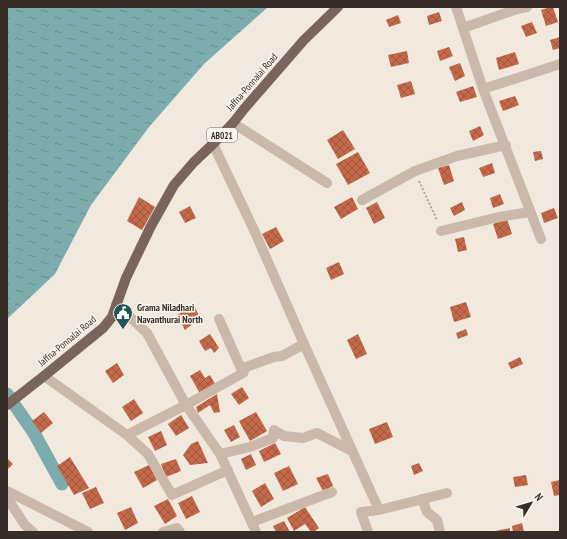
<svg xmlns="http://www.w3.org/2000/svg" width="567" height="539" viewBox="0 0 567 539" font-family="'PT Sans Narrow',sans-serif">
	<defs>
		<pattern id="water-ripples" width="26" height="14" patternUnits="userSpaceOnUse"><rect width="26" height="14" fill="#7dacaf"/><path d="M2 4q2-2 4 0t4 0M15 11q2-2 4 0t4 0" fill="none" stroke="#678c8e"/></pattern>
		<pattern id="building-cross-hatch" width="8" height="8" patternUnits="userSpaceOnUse"><rect width="8" height="8" fill="#c4694a"/><path d="M0 0l8 8M0 8l8-8" fill="none" stroke="#a0573e"/></pattern>
	</defs>
	<rect width="100%" height="100%" fill="#f2e9de"/>
	<path fill="url(#water-ripples)" d="M7 7H268L204 64 149 127 91 205 55 274 7 319Z"/>
	<g fill="none" stroke-linecap="round" stroke-linejoin="round">
		<path stroke="#7dacaf" stroke-width="13" d="M7 394 34 433 62 484"/>
	</g>
	<path fill="url(#building-cross-hatch)" d="M550 7H553L558 22 546 26 541 10Z
		M439 12 442 21 429 25 427 16Z
		M398 15 401 23 389 27 386 20Z
		M532 22 537 33 526 37 521 26Z
		M560 37V48L553 50 550 40Z
		M449 47 453 56 440 61 437 51Z
		M407 51 409 63 391 67 388 55Z
		M515 52 519 64 499 70 496 58Z
		M460 63 465 76 455 81 449 67Z
		M411 81 415 94 401 98 397 85Z
		M473 86 477 97 460 102 456 92Z
		M515 96 519 105 503 111 499 101Z
		M480 126 484 135 473 141 469 131Z
		M343 130 355 149 338 159 327 140Z
		M541 151 543 159 535 161 533 152Z
		M358 152 370 173 348 185 336 164Z
		M492 163 495 173 483 177 479 168Z
		M449 165 454 181 444 185 438 168Z
		M500 194 504 204 493 208 490 198Z
		M139 197 155 207 142 230 127 221Z
		M352 197 358 209 341 219 334 207Z
		M377 202 385 218 374 224 366 208Z
		M462 202 465 210 454 216 450 208Z
		M190 206 196 218 185 223 179 212Z
		M554 208 558 218 544 223 541 213Z
		M507 219 512 234 498 239 493 224Z
		M276 227 284 241 270 249 262 234Z
		M464 237 467 250 458 252 455 239Z
		M339 262 344 274 331 280 326 268Z
		M466 302 471 317 454 322 450 307Z
		M194 305 200 318 185 330 177 315Z
		M466 329 468 335 458 339 456 333Z
		M210 334 219 348 214 353 211 348 205 351 199 341Z
		M358 334 367 354 356 359 347 340Z
		M520 357 523 364 511 369 508 363Z
		M117 363 124 375 113 383 105 371Z
		M200 370 205 378 210 375 216 386 201 395 190 376Z
		M242 387 249 398 239 405 231 394Z
		M217 394 220 412 214 413 210 405 198 413 196 407Z
		M134 399 143 413 131 421 122 407Z
		M44 412 53 423 41 433 32 421Z
		M256 412 267 431 250 441 239 421Z
		M181 415 189 428 176 436 168 424Z
		M387 422 393 437 375 444 369 429Z
		M234 425 240 437 231 442 224 430Z
		M161 431 167 445 155 451 148 437Z
		M198 441 208 463 190 465 183 455 191 444Z
		M275 443 281 454 264 462 259 451Z
		M251 454 256 465 246 470 241 459Z
		M70 457 89 488 74 495 57 466Z
		M7 458 13 464 8 469 7 468Z
		M176 459 181 471 166 477 161 464Z
		M419 463 423 471 414 475 411 466Z
		M149 465 157 480 143 488 134 472Z
		M289 466 298 484 283 491 274 473Z
		M328 474 333 486 323 491 316 478Z
		M526 475 528 485 515 487 513 477Z
		M560 480V495L554 496 551 482Z
		M265 483 274 499 261 507 252 491Z
		M96 487 104 503 90 509 82 493Z
		M192 496 200 512 186 519 178 503Z
		M168 499 177 516 165 524 154 506Z
		M131 507 138 523 125 530 117 513Z
		M305 507 319 528 314 532H311L305 524 294 531 287 518Z
		M284 521 290 532H276L273 526Z
		M522 523 524 532H513L512 526Z
		M510 528V532H495V531Z"/>
	<g fill="none" stroke-linecap="round" stroke-linejoin="round">
		<path stroke="#b6a394" stroke-width="2" stroke-dasharray="2 2" stroke-linecap="butt" d="M419 181 437 220"/>
		<path stroke="#cab9aa" stroke-width="10" d="M456 7 483 89 541 239
			M463 28 517 9 527 7
			M483 89 560 64
			M233 123 327 183
			M213 144 254 230 304 344 379 510
			M362 200 415 171 457 156 506 145
			M441 231 499 217 530 212
			M116 304 147 333 186 405 220 454 256 532
			M243 373 246 367 274 357 282 356 304 344
			M44 376 127 435 148 454 172 495 228 470
			M127 435 186 405 243 373 219 319
			M220 454 250 447 273 438 274 430 284 436 303 438 317 433 352 451
			M7 491 88 532
			M7 498 25 525 33 532
			M422 499 427 512 437 520 440 532
			M252 522 332 492
			M163 532 177 528 180 532
			M368 532 361 512 379 510 447 493"/>
		<path stroke="#79655b" stroke-width="10" d="M7 405 44 376 103 328 112 317 126 278 151 226 174 185 194 162 213 144 233 123 244 109 304 40 338 7"/>
	</g>
	<defs>
		<symbol id="civic-pin" viewBox="-11 -11 22 30"><path d="M0 17L-7.5 6A9.5 9.5 0 1 1 7.5 6Z" fill="#1f5459" stroke="#faf3ea"/><path d="M-.6-6.5H3V-4.5H.6V-3L4-1V1h2V6H-6V1h2V-1L-.6-3ZM-1.2 2.5V6h2.4V2.5Z" fill="#fff"/></symbol>
	</defs>
	<g fill-rule="evenodd">
		<use href="#civic-pin" x="112" y="302" width="22" height="30"/>
	</g>
	<g text-anchor="middle" dominant-baseline="central" stroke-width="3" stroke-linejoin="round" paint-order="stroke">
		<rect fill="#faf3ea" stroke="#726963" stroke-width="1" x="207" y="128" width="30" height="14" rx="3"/>
		<g font-size="9" font-weight="bold" fill="#382e29">
			<text x="222" y="135">AB021</text>
		</g>
		<g font-size="10" fill="#382e29" stroke="#faf3ea">
			<text transform="translate(252 82) rotate(-49)">Jaffna-Ponnalai Road</text>
			<text transform="translate(67 341) rotate(-40)">Jaffna-Ponnalai Road</text>
		</g>
		<g font-size="10" font-weight="bold" fill="#382e29" stroke="#faf3ea" text-anchor="start">
			<text x="137" y="307">Grama Niladhari<tspan x="137" dy="12">Navanthurai North</tspan></text>
		</g>
	</g>
	<rect width="567" height="539" fill="none" stroke="#382e29" stroke-width="16"/>
	<g transform="translate(531 503) rotate(52)" stroke="#faf3ea" stroke-width="3" paint-order="stroke">
	<path d="M0-3L7 15L0 10L-7 15Z" fill="#382e29"/>
	<text y="-6" font-size="11" font-weight="bold" text-anchor="middle" fill="#382e29">N</text>
	</g>
</svg>
